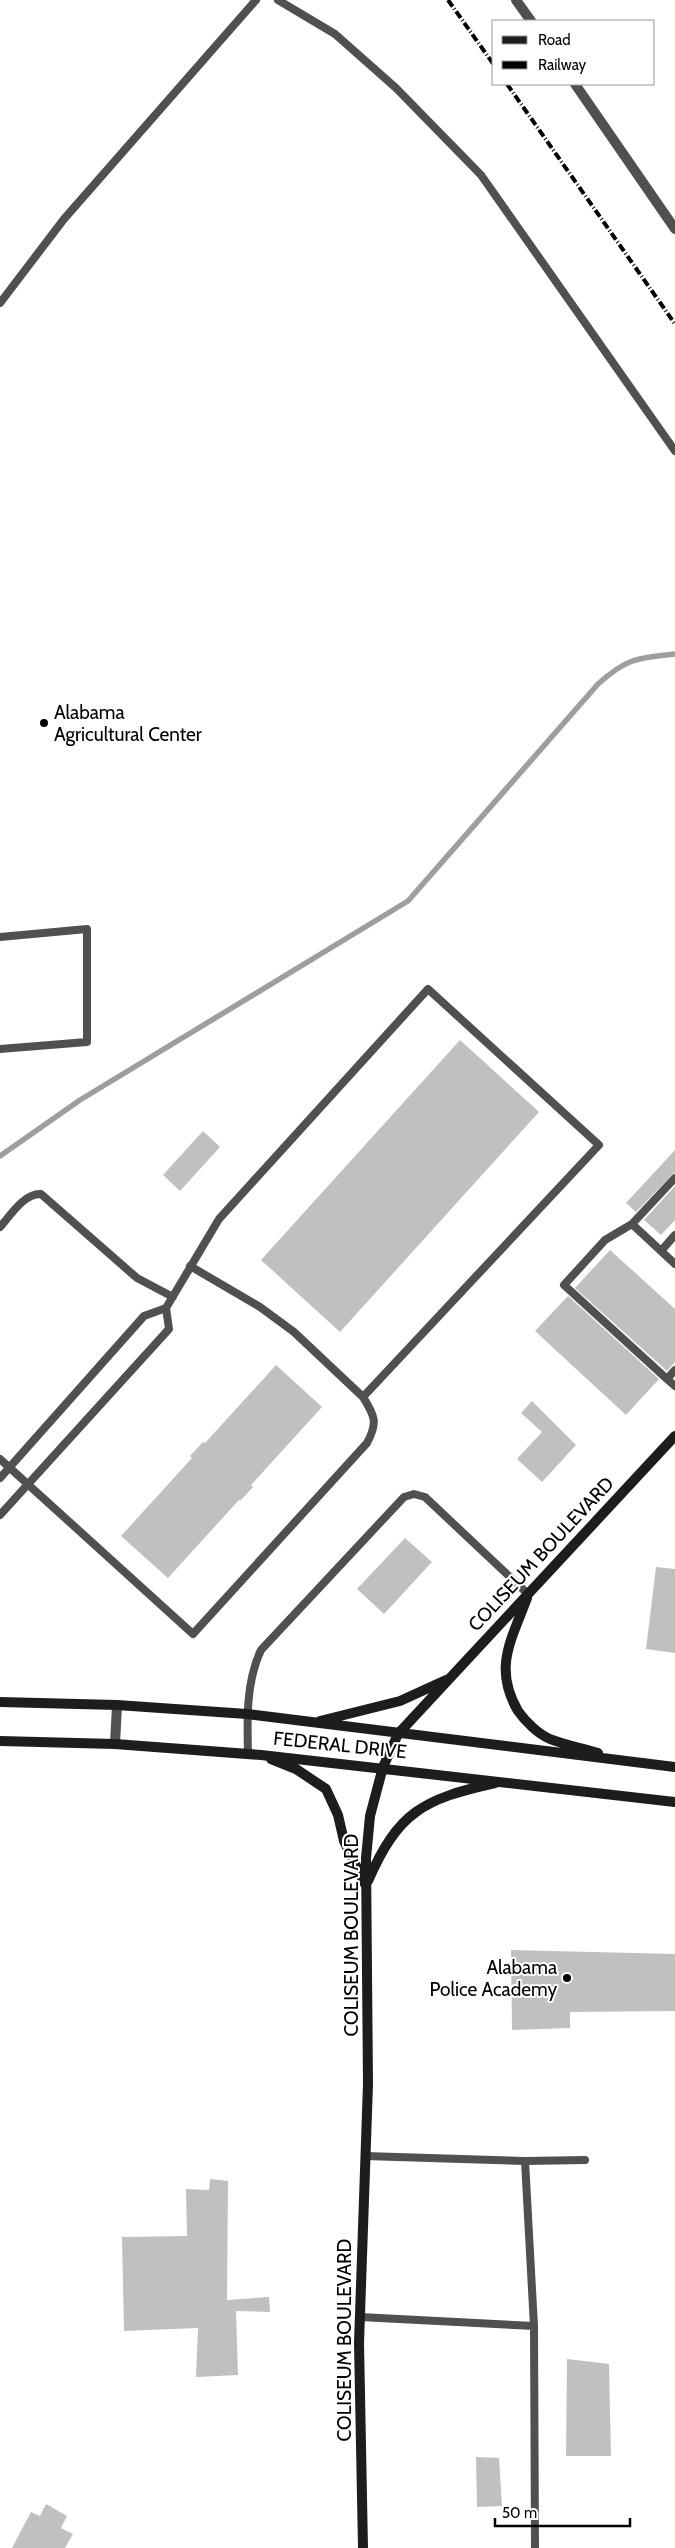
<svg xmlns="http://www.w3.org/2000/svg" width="675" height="2548" viewBox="0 0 675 2548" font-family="Cabin,sans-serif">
	<rect width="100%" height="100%" fill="#fff"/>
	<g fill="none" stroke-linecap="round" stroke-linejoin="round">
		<path stroke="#9e9e9e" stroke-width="5.5" d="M0 1156 80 1100 408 901 598 684C627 658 637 658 675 654"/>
	</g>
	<path fill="#c0c0c0" d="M460 1040 539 1112 340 1332 261 1260Z
		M203 1131 220 1147 180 1191 163 1175Z
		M675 1150V1172L636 1212 626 1203Z
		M675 1186V1220L661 1235 644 1220Z
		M610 1250 675 1309V1362L667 1371 575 1288Z
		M568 1296 659 1379 626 1415 535 1331Z
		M276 1365 322 1407 251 1485 253 1487 240 1501 239 1500 168 1578 121 1536 192 1458 190 1456 203 1442 205 1443Z
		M532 1401 576 1445 542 1482 517 1459 542 1432 521 1413Z
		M405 1538 432 1562 384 1614 357 1589Z
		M656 1567 675 1569V1653L646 1649Z
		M511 1950 675 1954V2011L570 2012V2028L512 2030Z
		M210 2179 228 2181 227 2300 269 2297 270 2312 236 2311 238 2375 196 2377 198 2328 124 2331 122 2237 187 2236 186 2189 209 2190Z
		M567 2359 609 2364 611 2456H566Z
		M476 2457 499 2458 502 2506 477 2507Z
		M46 2504 67 2516 61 2528 73 2534 65 2548H12L31 2512 40 2516Z"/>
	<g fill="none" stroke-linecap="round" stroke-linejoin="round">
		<path stroke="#505050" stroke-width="8" d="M278 0 335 34 396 88 481 175 675 451
			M0 303 64 219 256 0
			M0 937 87 929V1042L0 1049
			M675 1178 632 1224 675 1264
			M632 1224 605 1240 564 1285 667 1379
			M0 1227C10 1216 24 1193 41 1194L137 1278 173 1297
			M661 1251 675 1235
			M675 1370 667 1379 675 1386
			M0 1459 193 1634 367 1443C378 1423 375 1416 363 1397
			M0 1478 144 1316 166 1308
			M0 1515 169 1329 166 1308 219 1219 428 989 599 1145 363 1397 294 1332 260 1307 190 1266
			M248 1754C247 1719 246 1682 261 1650L404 1497 414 1494 425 1497 528 1594
			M365 2156 525 2161 534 2326
			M525 2161 585 2160
			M360 2317 534 2326 535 2548"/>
		<path stroke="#505050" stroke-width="10" d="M516 0 531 21
			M575 84 675 229
			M115 1744 117 1705"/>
		<path stroke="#1d1d1d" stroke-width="10" d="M527 1598C511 1641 493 1668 518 1711 525 1721 538 1734 550 1739 565 1745 582 1748 598 1753
			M0 1702 117 1705 247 1714 675 1767
			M320 1721 400 1701 446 1680
			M0 1741 115 1744 261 1755 675 1802
			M271 1759 296 1769 326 1789 338 1815 344 1841 365 1884
			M368 1881C398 1812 423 1799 495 1783
			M363 2548 359 2343 368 2084 366 1858 370 1816 383 1767 398 1734 675 1436"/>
		<path stroke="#000" stroke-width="4" stroke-dasharray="8 2.5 1 2.5" stroke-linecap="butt" d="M448 0 494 65
			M507 84 675 324"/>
	</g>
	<g fill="#000" stroke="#fff" stroke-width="2">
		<circle cx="44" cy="723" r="5"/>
		<circle cx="567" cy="1978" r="5"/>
	</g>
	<g text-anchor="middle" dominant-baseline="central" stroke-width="4" stroke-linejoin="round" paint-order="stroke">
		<g font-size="19" fill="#000" stroke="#fff" text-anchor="start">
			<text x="54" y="712">Alabama<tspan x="54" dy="22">Agricultural Center</tspan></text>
			<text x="557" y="1967" text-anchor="end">Alabama<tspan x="557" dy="22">Police Academy</tspan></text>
		</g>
		<g font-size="19" fill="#000" stroke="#fff">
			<text transform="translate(541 1554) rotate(-47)">COLISEUM BOULEVARD</text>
			<text transform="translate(340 1745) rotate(6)">FEDERAL DRIVE</text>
			<text transform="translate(351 1935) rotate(-90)">COLISEUM BOULEVARD</text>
			<text transform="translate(344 2340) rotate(-90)">COLISEUM BOULEVARD</text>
		</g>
	</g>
	<rect x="492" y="20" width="162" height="65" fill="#ffffff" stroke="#999999"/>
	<rect x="502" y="36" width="25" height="8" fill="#1d1d1d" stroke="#999999"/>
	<text x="538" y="45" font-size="15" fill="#000000">Road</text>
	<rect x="502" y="61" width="25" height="8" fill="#000000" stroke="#999999"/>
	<text x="538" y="70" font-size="15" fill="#000000">Railway</text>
	<path d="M495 2518v8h135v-8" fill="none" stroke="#000000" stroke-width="2.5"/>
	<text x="502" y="2518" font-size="15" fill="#000000" stroke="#ffffff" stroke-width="4" paint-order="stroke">50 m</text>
</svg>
